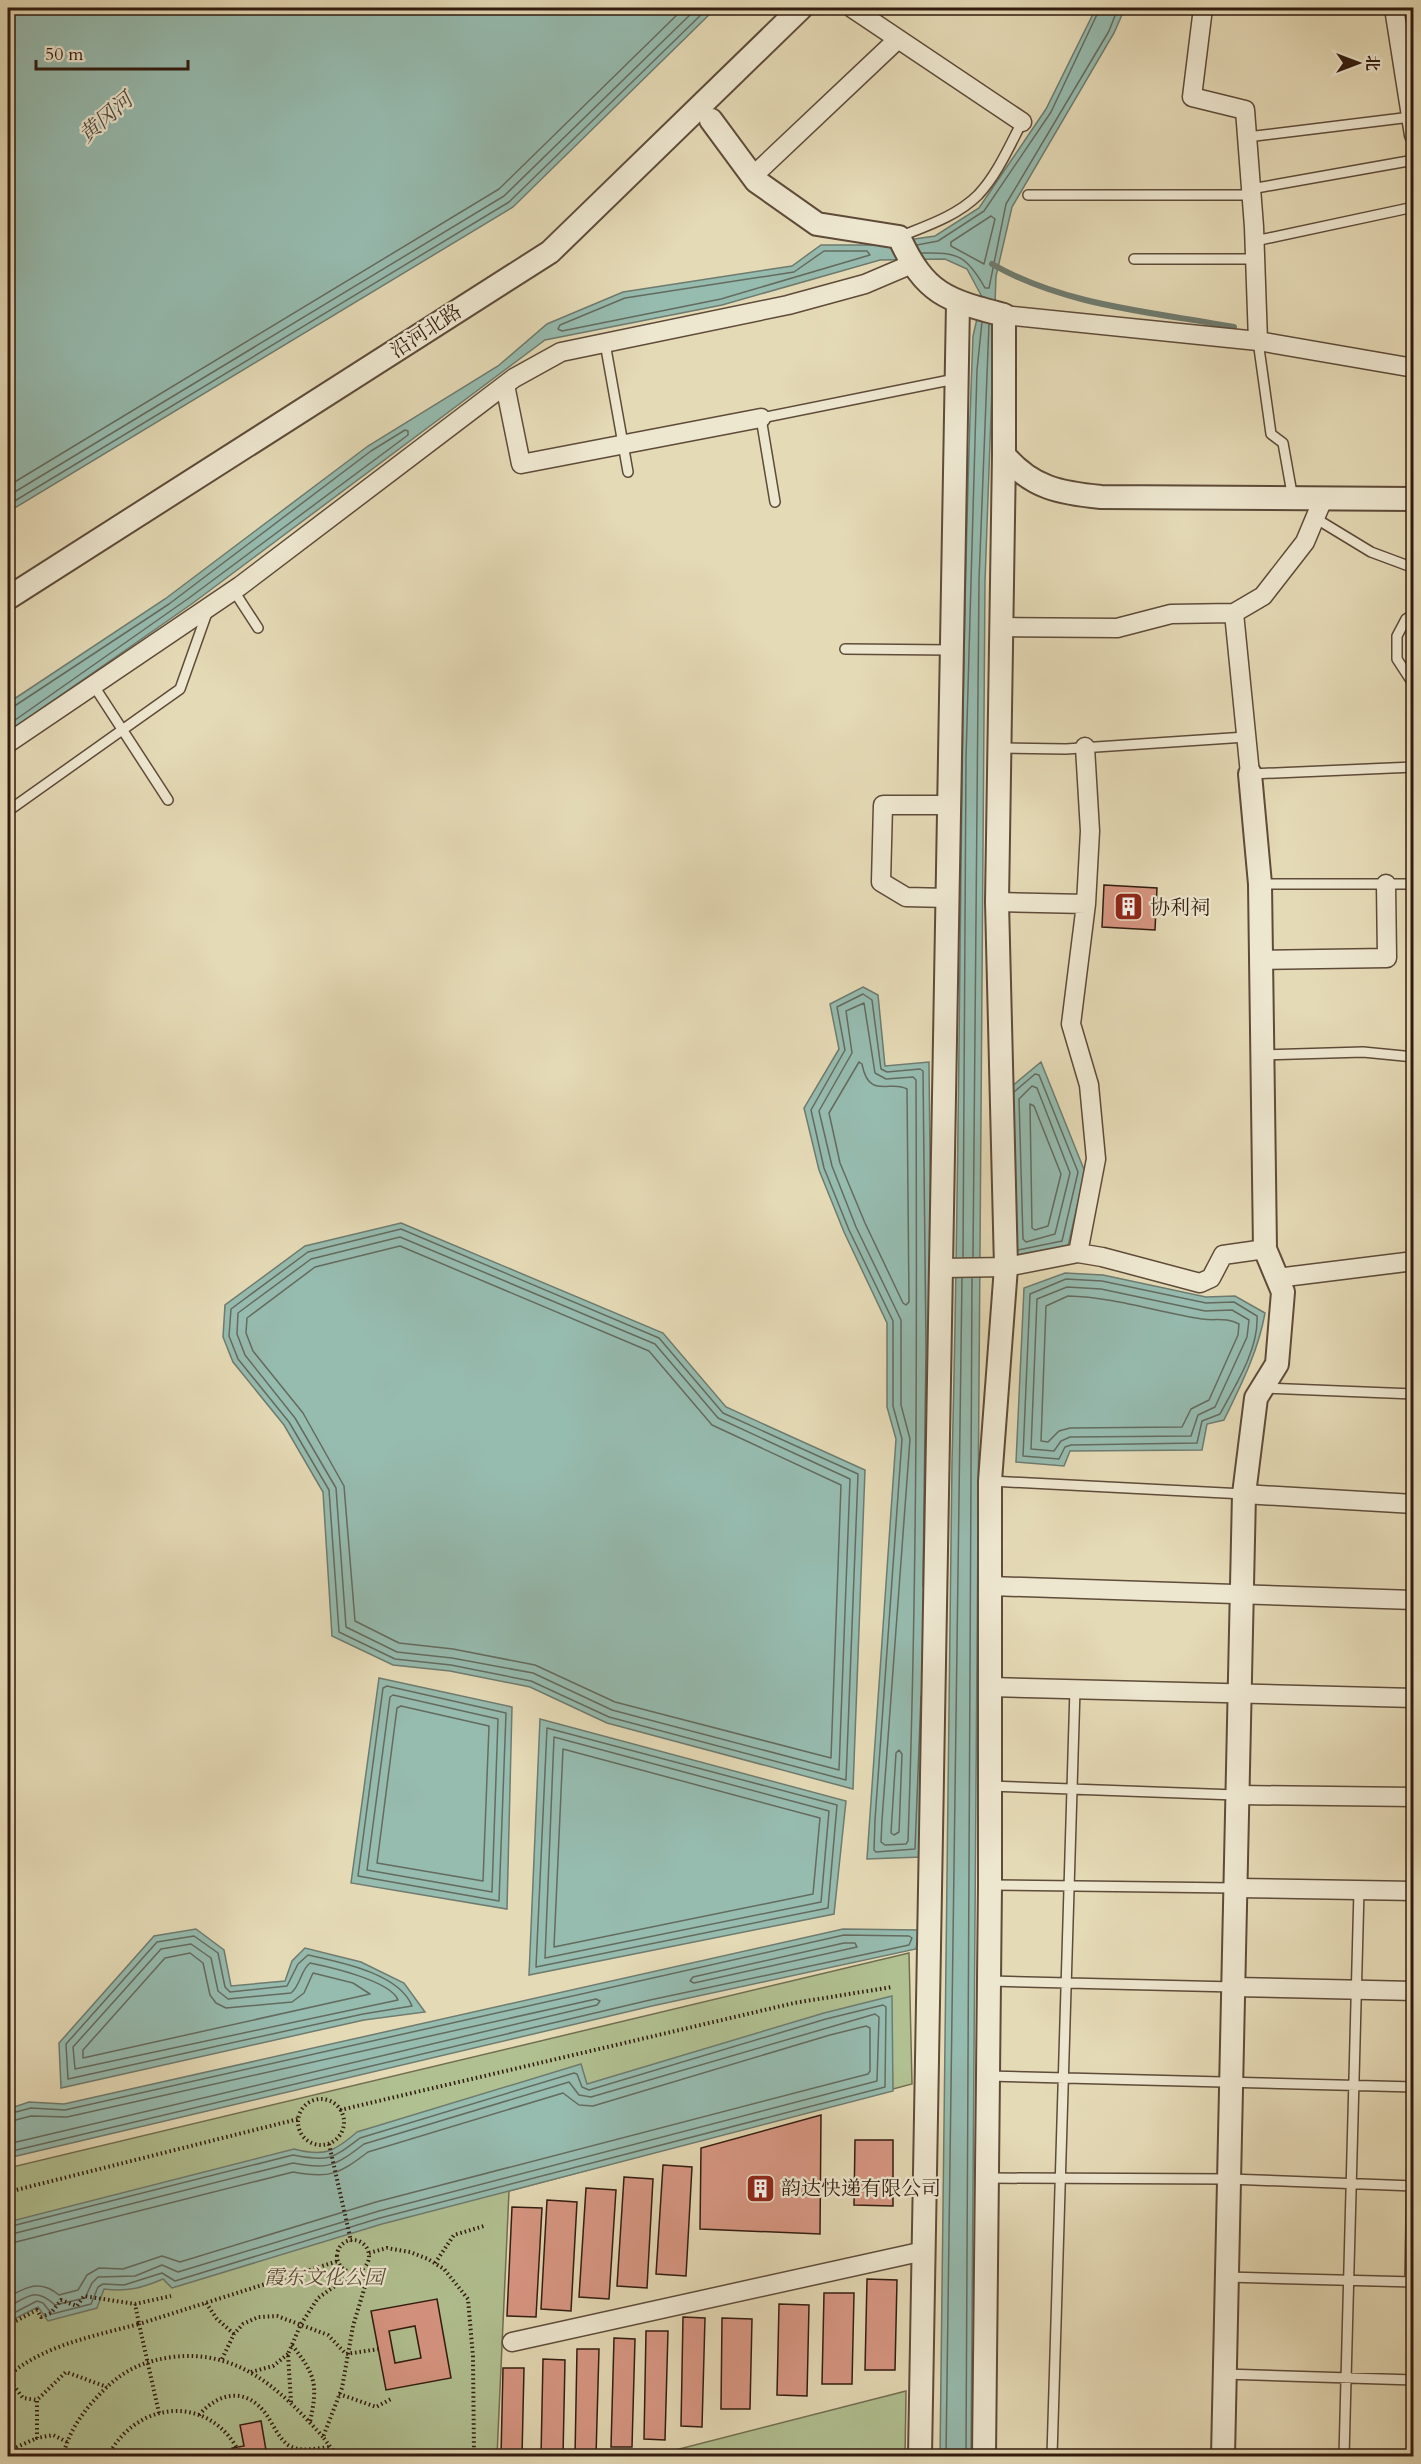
<svg xmlns="http://www.w3.org/2000/svg" width="1421" height="2464" viewBox="0 0 1421 2464" font-family="Cardo,'Noto Serif SC',serif">
	<rect width="100%" height="100%" fill="#e5dab6"/>
	<filter id="stains"><feTurbulence type="fractalNoise" baseFrequency=".00333" numOctaves="4"/><feColorMatrix values="0 0 0 0 .2 0 0 0 0 .09 0 0 0 0 .02 0 0 0 .5 -.17"/></filter>
	<radialGradient id="worn" r=".72"><stop offset=".6" stop-color="#630" stop-opacity="0"/><stop offset="1" stop-color="#630" stop-opacity=".3"/></radialGradient>
	<path fill="#b1c091" stroke="#716e50" stroke-width="1.5" d="M909 1953 912 2084 509 2191 497 2456H8V2168Z
		M906 2391 905 2456H652Z"/>
	<path fill="#96bbaf" stroke="#6e7b6f" stroke-width="1.5" d="M8 8H716L513 207 8 512Z
		M1096 8H1125L1114 33 1012 207 996 276 985 581 971 2456H940L952 1462C962 1087 958 712 973 336L982 297 967 269 945 259 880 260 722 305 545 340 193 603 8 732V703L165 599 368 446 498 366 547 324 623 292 792 266 821 245H873L935 236 979 208 1046 109Z
		M863 987 878 995 885 1066 929 1062 932 1347 921 1857 867 1859 896 1439 887 1407V1323L844 1232 819 1170 804 1108 839 1049 830 1004Z
		M1041 1062 1085 1172 1068 1246 1019 1257 1010 1253 1005 1092Z
		M401 1223 663 1333 726 1407 865 1470 853 1789 607 1723 530 1687 450 1671 393 1665 332 1636 323 1492 284 1425 233 1362 223 1337 225 1305 305 1246Z
		M1065 1273 1103 1275 1206 1297 1235 1296 1265 1313C1258 1352 1241 1385 1224 1420L1207 1424 1202 1450 1070 1451 1064 1466 1016 1462 1024 1288Z
		M379 1678 512 1707 507 1909 351 1883Z
		M540 1719 846 1801 834 1914 529 1975Z
		M196 1929 224 1950 231 1986 285 1981 292 1961 305 1948 361 1962 404 1983 425 2012 364 2020 61 2088 59 2043 154 1936Z
		M843 1929 919 1930 916 1949 652 2006 8 2158V2109L29 2102 64 2104Z
		M892 1996 893 2091 382 2224 172 2288 163 2279C142 2288 127 2292 104 2289L97 2308 48 2321 38 2307 8 2322V2222L294 2149C324 2157 334 2152 357 2132L581 2064 587 2084 824 2013Z"/>
	<g fill="none" stroke-linecap="round" stroke-linejoin="round">
		<path stroke="#646b5f" stroke-width="1.5" d="M991 216 995 219 984 264 951 246V242Z
			M917 245 938 241 984 211 1051 112 1100 8
			M824 251H867L870 255 721 299 562 331 558 329 560 325 625 298 794 272Z
			M922 253C958 252 967 256 985 288H989L1006 204 1109 31 1118 8
			M8 486 499 189 684 8
			M8 496 504 196 697 8
			M8 505 509 202 708 8
			M8 708 13 707 169 604 371 451 405 430 408 431V435L189 598 8 725
			M864 1003 875 1073 886 1079 913 1077 916 1080C917 1334 917 1587 908 1841L906 1844 885 1845 881 1842 882 1820 910 1439 901 1405V1320L856 1227 832 1166 819 1111 852 1053 846 1011Z
			M859 1062 862 1064C869 1101 891 1079 907 1089L909 1302 906 1305 903 1303 865 1223 840 1163 829 1113Z
			M1032 1086 1037 1088 1070 1173 1055 1234 1026 1242 1023 1239 1019 1099Z
			M1014 1092 1035 1074 1039 1075 1078 1172 1062 1241 1018 1250
			M1030 1104 1034 1106 1061 1174 1048 1226 1035 1230 1032 1228Z
			M401 1229 659 1338 723 1413 858 1474 846 1780 609 1717 531 1681 451 1665 395 1659 339 1632 329 1490 289 1422 238 1359 229 1336 231 1309 308 1252Z
			M400 1237 655 1344 718 1418 850 1479 839 1770 612 1710 533 1673 452 1658 397 1652 346 1627 336 1488 295 1418 245 1355 237 1334 238 1313 311 1259Z
			M400 1246 649 1351 712 1425 841 1485 831 1758 615 1702 535 1665 453 1649 399 1643 355 1621 344 1486 303 1413 253 1351 246 1333 247 1318 315 1267Z
			M963 1257 966 759 977 370 982 322
			M973 1257 979 580 989 324
			M1066 1279 1102 1281 1206 1303 1234 1302 1257 1316C1259 1349 1235 1386 1220 1414L1202 1421 1197 1443 1071 1445 1065 1447 1059 1459 1023 1456 1030 1294Z
			M1067 1287 1101 1289 1205 1311 1232 1310 1249 1320 1247 1337 1215 1407 1198 1415 1191 1436 1070 1437 1061 1441 1054 1451 1031 1449 1037 1299Z
			M1068 1296C1114 1297 1157 1312 1202 1319 1216 1321 1226 1317 1239 1324L1238 1335 1209 1400 1191 1409 1182 1427 1070 1428 1059 1431 1048 1442 1041 1441 1046 1306Z
			M387 1686 506 1713 499 1901 358 1876 383 1688Z
			M393 1695 498 1719 492 1892 367 1870 390 1697Z
			M921 1696 915 1849 876 1852 874 1850 875 1820 902 1439 893 1406V1321L849 1230 824 1168 811 1110 845 1050 837 1007 863 994 872 1000 881 1069 887 1072 920 1069 923 1071 926 1347 923 1586
			M401 1706 489 1726 483 1881 377 1863 397 1708Z
			M547 1728 837 1805 828 1908 536 1967Z
			M554 1737 829 1811 821 1902 545 1958Z
			M563 1749 820 1818 813 1894 554 1947Z
			M899 1750 902 1754 899 1832 894 1835 891 1833 896 1753Z
			M194 1936 218 1953 225 1987 230 1992 287 1986 298 1964 308 1955C339 1962 399 1973 412 2006L363 2014 68 2079 66 2044 157 1942Z
			M844 1943H855L857 1947 694 1983 690 1981 693 1977Z
			M191 1944 211 1958 218 1991 228 1999 291 1993C301 1985 300 1971 310 1963 330 1967 391 1981 398 2000L75 2069 73 2047 161 1949Z
			M190 1953 203 1963 210 1995 216 2003 226 2008 292 2002 304 1993 313 1973 353 1983 370 1994 83 2058V2050L165 1958Z
			M8 2114 31 2108 65 2110 844 1935 909 1936 912 1938 909 1945 650 2000 8 2152
			M8 2122 31 2116 67 2117 596 1999 600 2001 597 2005 8 2144
			M8 2227 293 2155C329 2162 332 2159 360 2138L574 2073 577 2074 582 2087 589 2090 826 2019 883 2005 886 2007 885 2087 380 2218 175 2281 162 2273 124 2285 103 2284 98 2287 91 2304 52 2314 43 2303 37 2301 8 2316
			M8 2235 293 2163C329 2170 335 2166 364 2144L569 2082 579 2095 591 2097 875 2014 879 2017 877 2081 379 2211 178 2272 162 2265 135 2276 98 2277 92 2283 85 2298 55 2305C35 2287 29 2296 8 2307
			M8 2244 293 2172C330 2179 339 2174 368 2152L563 2093 579 2105 593 2106 830 2035 866 2026 870 2028V2071L868 2074 376 2202 180 2262 162 2256 123 2269 99 2268 87 2275 78 2290 59 2295C40 2279 27 2287 8 2297
			M946 2456 962 1278
			M966 2456 972 1278"/>
		<path stroke="#6e7b6f" stroke-width="6" d="M992 264C1065 306 1153 312 1234 327
			M1413 384H1414"/>
	</g>
	<path fill="#d89683" stroke="#311b0f" stroke-width="1.5" fill-rule="evenodd" d="M1104 885 1157 888 1155 930 1102 927Z
		M821 2115 820 2234 700 2229 701 2148Z
		M855 2140H893V2206L854 2205Z
		M663 2165 692 2167 686 2276 656 2274Z
		M624 2177 653 2179 647 2288 617 2286Z
		M586 2188 616 2190 609 2299 579 2297Z
		M547 2200 577 2202 571 2311 541 2309Z
		M512 2207 542 2208 536 2317 507 2316Z
		M867 2279 897 2280 895 2370H865Z
		M824 2293H854L852 2384H822Z
		M437 2299 451 2378 386 2390 371 2311ZM415 2326 421 2358 395 2363 389 2331Z
		M779 2304 809 2305 807 2396 777 2395Z
		M683 2317 705 2318 702 2427 681 2426Z
		M722 2318 752 2319 750 2409H721Z
		M646 2331H668L665 2440 644 2439Z
		M614 2338 635 2339 632 2447H611Z
		M577 2349H599L596 2456H575Z
		M543 2359 565 2360 563 2456H541Z
		M503 2368H524L522 2456H501Z
		M261 2421 267 2456H234L232 2448 244 2446 240 2425Z"/>
	<g fill="none" stroke-linecap="round" stroke-linejoin="round">
		<defs>
			<path id="service" d="M1247 137 1411 117
				M1251 189 1414 160
				M1028 195H1252
				M899 237C926 226 957 216 978 195 997 175 1009 147 1022 122
				M1255 241 1414 207
				M1134 259H1255
				M1258 341 1271 434 1283 443 1293 499
				M605 343 628 472
				M775 502 761 418 955 379
				M1315 518 1371 552 1414 568
				M234 591 258 628
				M845 649 952 650
				M94 686 168 800
				M999 748 1066 749 1246 737
				M1413 767 1412 682 1397 659V636L1406 619 1414 614
				M1251 774 1414 767
				M8 811 180 689 208 610
				M1260 884H1414
				M1263 1055 1363 1052 1414 1057
				M1265 1388 1414 1394
				M991 1481 1244 1494
				M989 1786 1236 1795
				M990 1885 1234 1888
				M990 1981 1234 1987
				M988 2076 1414 2087
				M987 2178 1229 2179 1414 2186
				M1227 2277 1414 2282
				M1410 2282 1414 2047
				M1224 2374 1414 2380
				M1052 2456 1075 1689
				M1344 2456 1359 1890"/>
			<path id="minor" d="M852 8 1022 122
				M1203 8 1192 97 1245 110 1254 227 1258 341
				M1394 8 1414 135
				M753 176 898 39
				M1004 315 1258 341 1414 368
				M505 385 521 464 761 418
				M1001 627 1117 628 1171 614 1234 613
				M8 743 240 586 514 378 561 352 788 305 865 284 912 264
				M1250 774 1234 613 1263 596 1305 542 1323 499
				M948 898 906 897 881 882 883 805H950
				M997 902 1086 904
				M1261 960 1387 958 1386 884
				M1078 1253 1096 1159 1089 1085 1071 1024 1086 904 1090 831 1085 747
				M942 1268 1006 1267 1078 1253 1102 1257 1200 1283 1211 1278 1223 1255 1265 1249
				M1277 1278 1414 1261
				M1244 1494 1414 1504
				M990 1586 1414 1600
				M989 1687 1414 1698
				M1239 1795 1414 1797
				M1236 1888 1414 1891
				M1234 1987 1414 1991
				M512 2342 924 2251"/>
			<path id="tertiary" d="M711 120 756 181 817 224 899 237C925 294 946 300 1004 315V455C1032 488 1060 493 1101 497L1414 499
				M8 598 550 252 801 8
				M920 2456 958 303
				M984 2456 990 1885V1481L1006 1267 997 902 1004 455
				M1223 2456 1244 1494 1256 1398 1277 1364 1283 1292 1265 1249 1260 884 1250 774"/>
		</defs>
		<use href="#service" stroke="#5e4b39" stroke-width="12"/>
		<use href="#minor" stroke="#5e4b39" stroke-width="21"/>
		<use href="#tertiary" stroke="#5e4b39" stroke-width="26"/>
		<path stroke="#311b0f" stroke-width="4" stroke-dasharray="1.5 3" stroke-linecap="butt" d="M298 2122a23 23 0 1 1 46 0a23 23 0 1 1-46 0Z
			M340 2110 794 2003 892 1987
			M329 2144 351 2241
			M8 2192 298 2119
			M337 2256a16 16 0 1 1 32 0a16 16 0 1 1-32 0Z
			M369 2253 387 2248 410 2252 428 2259 444 2269 468 2299 473 2357 474 2456
			M435 2263 454 2235 484 2226
			M206 2303 217 2319 234 2334
			M8 2325 37 2310 41 2317 51 2313 61 2300 77 2306 84 2296 135 2304 171 2296
			M8 2332V2334
			M292 2345C316 2376 318 2384 310 2422
			M222 2359 234 2334 243 2324 258 2317 277 2316 328 2335 346 2354 379 2349
			M251 2372 273 2366 288 2354
			M8 2376C44 2345 94 2336 139 2324L135 2304
			M8 2378 23 2398 37 2400
			M339 2394 376 2407 393 2398
			M291 2402 288 2354 301 2324 318 2298 355 2272 365 2275 366 2283 353 2326 342 2388 323 2437 337 2456
			M159 2413 139 2324 338 2261
			M199 2415C219 2392 246 2387 266 2414 273 2424 278 2437 288 2445 300 2453 317 2448 330 2447
			M67 2442 53 2435 37 2438V2400L66 2372 107 2387
			M302 2450 308 2456
			M8 2451 37 2438
			M63 2456C69 2429 87 2406 107 2387 126 2369 145 2361 172 2357 239 2349 281 2390 323 2437
			M108 2456C138 2398 213 2394 241 2456"/>
		<use href="#service" stroke="#eee7d0" stroke-width="9"/>
		<use href="#minor" stroke="#eee7d0" stroke-width="18"/>
		<use href="#tertiary" stroke="#eee7d0" stroke-width="22"/>
	</g>
	<defs>
		<symbol id="building-square" viewBox="-11 -11 22 22"><rect x="-9" y="-9" width="18" height="18" rx="4" fill="#8f2418" stroke="#eee7d0"/><path d="M-4-6H4V6H1V3H-1V6H-4ZM-2.5-4.3h1.7v1.8h-1.7ZM.8-4.3h1.7v1.8H.8ZM-2.5-1h1.7V.8h-1.7ZM.8-1h1.7V.8H.8Z" fill="#fff"/></symbol>
	</defs>
	<g fill-rule="evenodd">
		<use href="#building-square" x="1112" y="890" width="33" height="33"/>
		<use href="#building-square" x="744" y="2172" width="33" height="33"/>
	</g>
	<g text-anchor="middle" dominant-baseline="central" stroke-width="4.5" stroke-linejoin="round" paint-order="stroke">
		<g font-size="20" fill="#311b0f" stroke="#eee7d0">
			<text transform="translate(426 331) rotate(-33)">沿河北路</text>
		</g>
		<g font-size="20" fill="#311b0f" stroke="#eee7d0" text-anchor="start">
			<text x="1150" y="907">协利祠</text>
			<text x="781" y="2188">韵达快递有限公司</text>
		</g>
		<g font-size="20" font-style="italic" fill="#574d36" stroke="#eee7d0">
			<text x="324" y="2277">霞东文化公园</text>
		</g>
		<g font-size="21" font-style="italic" fill="#4f4b3f" stroke="#eee7d0">
			<text transform="translate(106 118) rotate(-41)">黄冈河</text>
		</g>
	</g>
	<rect width="1421" height="2464" fill="none" stroke="#e5dab6" stroke-width="30"/>
	<rect x="9" y="9" width="1403" height="2446" fill="none" stroke="#311b0f" stroke-width="3"/>
	<rect x="15" y="15" width="1391" height="2434" fill="none" stroke="#311b0f" stroke-width="1.5"/>
	<g transform="translate(1358 63) rotate(90)" stroke="#eee7d0" stroke-width="4.5" paint-order="stroke">
	<path d="M0-4.5L10 22L0 15L-10 22Z" fill="#311b0f"/>
	<text y="-9" font-size="16" font-weight="bold" text-anchor="middle" fill="#311b0f">北</text>
	</g>
	<path d="M36 60v9h152v-9" fill="none" stroke="#311b0f" stroke-width="3"/>
	<text x="45" y="60" font-size="18" fill="#311b0f" stroke="#eee7d0" stroke-width="4.5" paint-order="stroke">50 m</text>
	<rect width="100%" height="100%" filter="url(#stains)"/>
	<rect width="100%" height="100%" fill="url(#worn)"/>
</svg>
